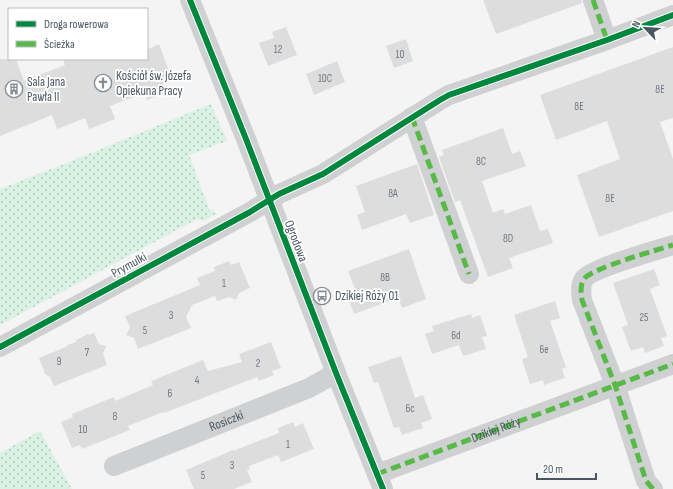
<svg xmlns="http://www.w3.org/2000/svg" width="673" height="489" viewBox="0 0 673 489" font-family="'Sofia Sans Condensed',sans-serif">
	<defs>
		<pattern id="grass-dots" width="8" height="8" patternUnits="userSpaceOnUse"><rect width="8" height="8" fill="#d9f2e3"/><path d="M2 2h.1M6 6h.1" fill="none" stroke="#b2c7bb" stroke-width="1.8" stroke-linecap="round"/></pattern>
	</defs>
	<rect width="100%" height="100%" fill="#f4f4f4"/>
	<path fill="url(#grass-dots)" d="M211 104 227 141 189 155 210 211 214 209 216 214 203 221 197 219 0 325V189L69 162Z
		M40 431 72 489H0V453Z"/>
	<path fill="#ddddde" d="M483 0H582V3L496 34Z
		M286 27 297 55 268 66 259 43 274 38 272 32Z
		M406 39 413 61 394 68 386 46Z
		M159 44 169 71 167 72 171 81 162 85 165 93 147 100 144 93 110 106 115 119 89 129 85 118 57 129 52 115 0 136V59H16L24 81 65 65 63 59H147V50Z
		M673 47V118L660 122 673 159V211L599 237 577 175 620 159 607 121 556 140 540 95Z
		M337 61 345 82 314 95 306 74Z
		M503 128 512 154 520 151 526 166 482 181 493 213 503 209 505 214 531 205 540 231 548 229 553 243 509 258 513 268 488 277 460 200 455 202 439 157 444 155 442 150Z
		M417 164 434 215 410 223 406 214 362 230 357 215 365 212 356 186Z
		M409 249 426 299 402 308 398 298 354 314 349 300 358 297 348 271Z
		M229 261 231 265 239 262 250 288 239 293 236 300 229 297 217 301 215 296 192 305 186 317 191 328 138 349 134 338 126 335 130 327 125 316 200 285 197 278 215 271 214 267Z
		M654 269 660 285 650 289 667 336 661 338 664 346 645 353 643 347 631 351 622 327 628 325 613 283Z
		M555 301 560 318 550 321 566 367 562 369 565 378 544 385 543 380 530 384 522 359 528 357 514 315Z
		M471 314 472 318 480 315 487 336 482 337 486 349 463 356 459 345 432 354 425 334 434 331 432 326Z
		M94 333 99 344 106 346 103 354 107 365 54 386 50 377 45 374 39 358 68 346 67 345 76 342V340L88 334V335Z
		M271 342 281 368 272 371 274 375 259 381 257 377 164 413 163 412 128 426 130 430 82 449 80 445 72 448 61 422 73 417 72 414 114 397 115 401 153 385 151 381 203 360 208 371 242 362 239 354Z
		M401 356 415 398 423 395 432 419 421 423 423 428 402 435 399 427 394 428 378 382 374 383 368 367Z
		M293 422 295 427 303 423 314 449 281 462 278 455 249 466 250 469 247 470 252 482 234 489H194L186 470 233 450V451L279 433 278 428Z"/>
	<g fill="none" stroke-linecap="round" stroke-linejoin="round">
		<g stroke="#ced0d2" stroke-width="20">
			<path d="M190 0 246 139 336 373 383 489"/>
			<path d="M593 0 607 40"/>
			<path d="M412 117 469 274"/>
			<path d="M0 347 250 212 279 194 323 174 440 100 449 95 607 40 673 15"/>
			<path id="s1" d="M114 466 309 388 336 373"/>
			<path id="s2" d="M377 474 673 364"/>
			<path d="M653 489 646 481 615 385 582 300C581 293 580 285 584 279 592 268 657 250 673 245"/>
		</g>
		<path stroke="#58b947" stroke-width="5" stroke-dasharray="10 5" stroke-linecap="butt" d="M593 0 607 40
			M412 117 469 274
			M377 474 673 364
			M653 489 646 481 615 385 582 300C581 293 580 285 584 279 592 268 657 250 673 245"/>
		<defs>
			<path id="cycleway" d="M190 0 246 139 336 373 383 489
				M0 347 250 212 279 194 323 174 440 100 449 95 607 40 673 15"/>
		</defs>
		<use href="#cycleway" stroke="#fff" stroke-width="8"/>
		<use href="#cycleway" stroke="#00873e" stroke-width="6"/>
	</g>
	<defs>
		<symbol id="church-ring" viewBox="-11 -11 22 22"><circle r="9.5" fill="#fff" stroke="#868d94" stroke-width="1.5"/><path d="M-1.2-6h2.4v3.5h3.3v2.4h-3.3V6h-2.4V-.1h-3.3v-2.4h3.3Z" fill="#868d94"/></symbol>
		<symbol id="building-ring" viewBox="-11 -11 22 22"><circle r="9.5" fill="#fff" stroke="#868d94" stroke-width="1.5"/><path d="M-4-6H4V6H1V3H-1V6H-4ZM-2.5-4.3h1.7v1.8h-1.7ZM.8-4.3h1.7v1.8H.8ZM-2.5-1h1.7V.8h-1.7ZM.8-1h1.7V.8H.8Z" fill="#868d94"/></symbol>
		<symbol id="bus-ring" viewBox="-11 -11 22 22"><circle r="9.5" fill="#fff" stroke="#868d94" stroke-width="1.5"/><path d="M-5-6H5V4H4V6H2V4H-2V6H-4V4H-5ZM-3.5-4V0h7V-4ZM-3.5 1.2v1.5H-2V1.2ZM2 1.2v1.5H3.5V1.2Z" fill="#868d94"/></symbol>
	</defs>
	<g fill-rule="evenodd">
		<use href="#church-ring" x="93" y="73" width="20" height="20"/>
		<use href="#building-ring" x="4" y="79" width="20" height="20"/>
		<use href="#bus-ring" x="312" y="286" width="20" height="20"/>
	</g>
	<g text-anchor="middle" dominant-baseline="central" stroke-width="3.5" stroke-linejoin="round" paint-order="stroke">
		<g font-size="11" fill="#707881">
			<text x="278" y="49">12</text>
			<text x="400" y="54">10</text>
			<text x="325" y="78">10C</text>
			<text x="660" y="89">8E</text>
			<text x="579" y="106">8E</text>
			<text x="481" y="161">8C</text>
			<text x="393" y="193">8A</text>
			<text x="610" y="198">8E</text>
			<text x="508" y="238">8D</text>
			<text x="385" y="277">8B</text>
			<text x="224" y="283">1</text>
			<text x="171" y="315">3</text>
			<text x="644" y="317">25</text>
			<text x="145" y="330">5</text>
			<text x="456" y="335">6d</text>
			<text x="544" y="349">6e</text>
			<text x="87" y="352">7</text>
			<text x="59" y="361">9</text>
			<text x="258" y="363">2</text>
			<text x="197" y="380">4</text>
			<text x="170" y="393">6</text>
			<text x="410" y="408">6c</text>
			<text x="115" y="416">8</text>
			<text x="83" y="429">10</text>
			<text x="288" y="444">1</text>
			<text x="232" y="465">3</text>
			<text x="203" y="475">5</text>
		</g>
		<g font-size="13" fill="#4a5661" stroke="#fff" text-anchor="start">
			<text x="116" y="76">Kościół św. Józefa<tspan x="116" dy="15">Opiekuna Pracy</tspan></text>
			<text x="27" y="82">Sala Jana<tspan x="27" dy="15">Pawła II</tspan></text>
			<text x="335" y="296">Dzikiej Róży 01</text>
		</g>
		<g font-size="13" fill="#4a5661" stroke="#fff">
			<text transform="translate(296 241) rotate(69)">Ogrodowa</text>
			<text transform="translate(129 265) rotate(-29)">Prymulki</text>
			<text stroke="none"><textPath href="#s1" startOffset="121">Rosiczki</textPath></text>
			<text stroke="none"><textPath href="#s2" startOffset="127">Dzikiej Róży</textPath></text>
		</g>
	</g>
	<rect x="8" y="8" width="140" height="52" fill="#ffffff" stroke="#b7bbc0"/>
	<rect x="16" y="21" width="20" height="6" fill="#00873e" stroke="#b7bbc0"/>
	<text x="44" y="28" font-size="12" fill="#4a5661">Droga rowerowa</text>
	<rect x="16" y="41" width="20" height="6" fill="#58b947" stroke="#b7bbc0"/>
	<text x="44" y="48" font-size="12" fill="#4a5661">Ścieżka</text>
	<g transform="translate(645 28) rotate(295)" stroke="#ffffff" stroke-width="3" paint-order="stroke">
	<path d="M0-3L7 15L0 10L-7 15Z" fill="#4a5661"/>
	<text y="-6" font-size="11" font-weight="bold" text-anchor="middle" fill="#4a5661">N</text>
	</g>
	<path d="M537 473v6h59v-6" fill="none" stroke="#4a5661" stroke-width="2"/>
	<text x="543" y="473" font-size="12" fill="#4a5661" stroke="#ffffff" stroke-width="3" paint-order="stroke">20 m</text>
</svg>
